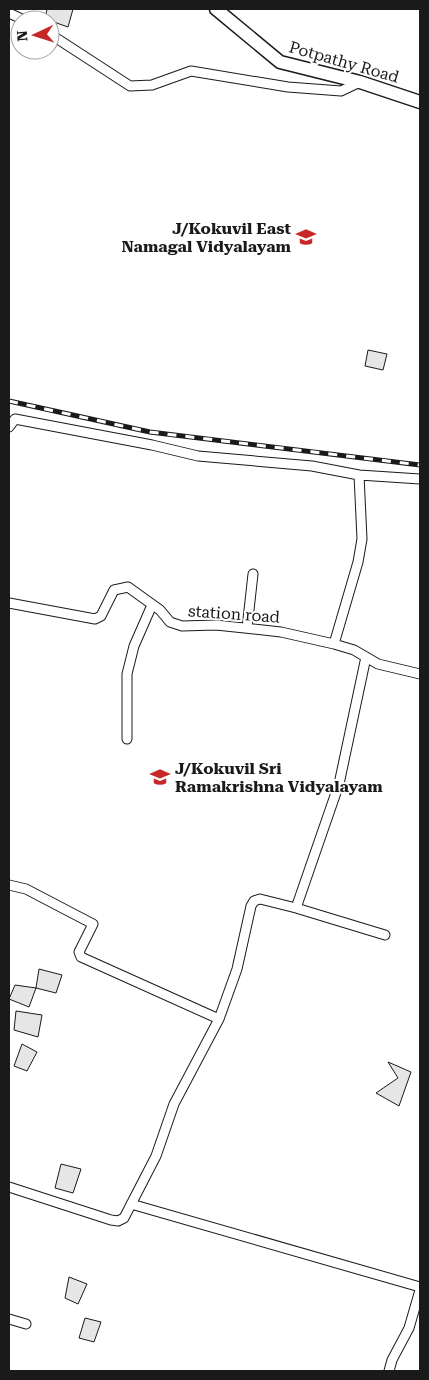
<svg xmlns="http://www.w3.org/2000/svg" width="429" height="1380" viewBox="0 0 429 1380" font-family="'Roboto Serif',serif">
	<rect width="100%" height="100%" fill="#fff"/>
	<path fill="#e6e6e6" stroke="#1a1a1a" d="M47 9H73L68 27 45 19Z
		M368 350 387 354 383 370 365 366Z
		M39 969 62 975 56 993 36 988Z
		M15 985 36 988 29 1007 9 999Z
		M16 1011 42 1015 38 1037 14 1030Z
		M22 1044 37 1052 27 1071 14 1066Z
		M388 1062 411 1072 399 1106 376 1093 398 1078Z
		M61 1164 81 1169 73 1193 55 1188Z
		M69 1277 87 1284 78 1304 65 1298Z
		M85 1318 101 1322 94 1342 79 1338Z"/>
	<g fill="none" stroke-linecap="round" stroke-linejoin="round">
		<defs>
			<path id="street" d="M9 13 24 20
				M50 34 130 86 152 85 191 71 288 87 341 91 360 82
				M9 427 15 419 152 445 198 456 312 466 359 475 420 479
				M9 603 95 619 101 616 114 590 128 587 160 610 170 622 182 626 216 625 281 632 334 644 354 650 378 664 420 674
				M247 628 253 574
				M334 644 358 562 362 539 359 475
				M127 739V674L134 646 152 605
				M9 885 26 889 93 924 79 952 81 957 219 1019
				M296 908 385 935
				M9 1187 111 1220 118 1221 124 1218 156 1156 174 1104 219 1019 237 969 251 906 254 901 260 899 296 908 339 784 366 657
				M131 1204 420 1287
				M9 1319 26 1324
				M389 1371 392 1360 409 1328 420 1290"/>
			<path id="secondary" d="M216 9 280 62 360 82 420 102"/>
		</defs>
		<use href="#street" stroke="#1a1a1a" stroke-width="11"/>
		<use href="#secondary" stroke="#1a1a1a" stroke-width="15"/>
		<use href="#street" stroke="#fff" stroke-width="9"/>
		<use href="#secondary" stroke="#fff" stroke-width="12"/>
		<defs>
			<path id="rail" d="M9 401 150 432 420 465"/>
		</defs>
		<use href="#rail" stroke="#1a1a1a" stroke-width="5"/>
		<use href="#rail" stroke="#fff" stroke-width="3" stroke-dasharray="9" stroke-linecap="butt"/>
	</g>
	<defs>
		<symbol id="school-bare" viewBox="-9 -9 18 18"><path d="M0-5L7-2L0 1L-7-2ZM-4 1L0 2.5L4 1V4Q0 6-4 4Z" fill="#c62828" stroke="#fff" stroke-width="2.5" paint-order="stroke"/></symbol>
	</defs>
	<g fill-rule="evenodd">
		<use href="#school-bare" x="292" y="223" width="28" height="28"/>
		<use href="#school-bare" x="146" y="763" width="28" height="28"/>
	</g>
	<g text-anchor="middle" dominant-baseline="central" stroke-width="4" stroke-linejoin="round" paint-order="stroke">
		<g font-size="16" fill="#1a1a1a" stroke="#fff">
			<text transform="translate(344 62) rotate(16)">Potpathy Road</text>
			<text transform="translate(234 614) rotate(4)">station road</text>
		</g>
		<g font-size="16" font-weight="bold" fill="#1a1a1a" stroke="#fff" text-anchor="end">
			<text x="291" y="228">J/Kokuvil East<tspan x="291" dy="18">Namagal Vidyalayam</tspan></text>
			<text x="175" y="768" text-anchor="start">J/Kokuvil Sri<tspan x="175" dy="18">Ramakrishna Vidyalayam</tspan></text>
		</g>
	</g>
	<rect width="429" height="1380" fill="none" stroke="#1a1a1a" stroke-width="20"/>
	<g transform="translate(35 35) rotate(266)"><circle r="24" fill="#ffffff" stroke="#a3a3a3"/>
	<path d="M0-4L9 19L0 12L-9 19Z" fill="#c62828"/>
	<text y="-8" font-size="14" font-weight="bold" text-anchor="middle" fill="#1a1a1a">N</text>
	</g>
</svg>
